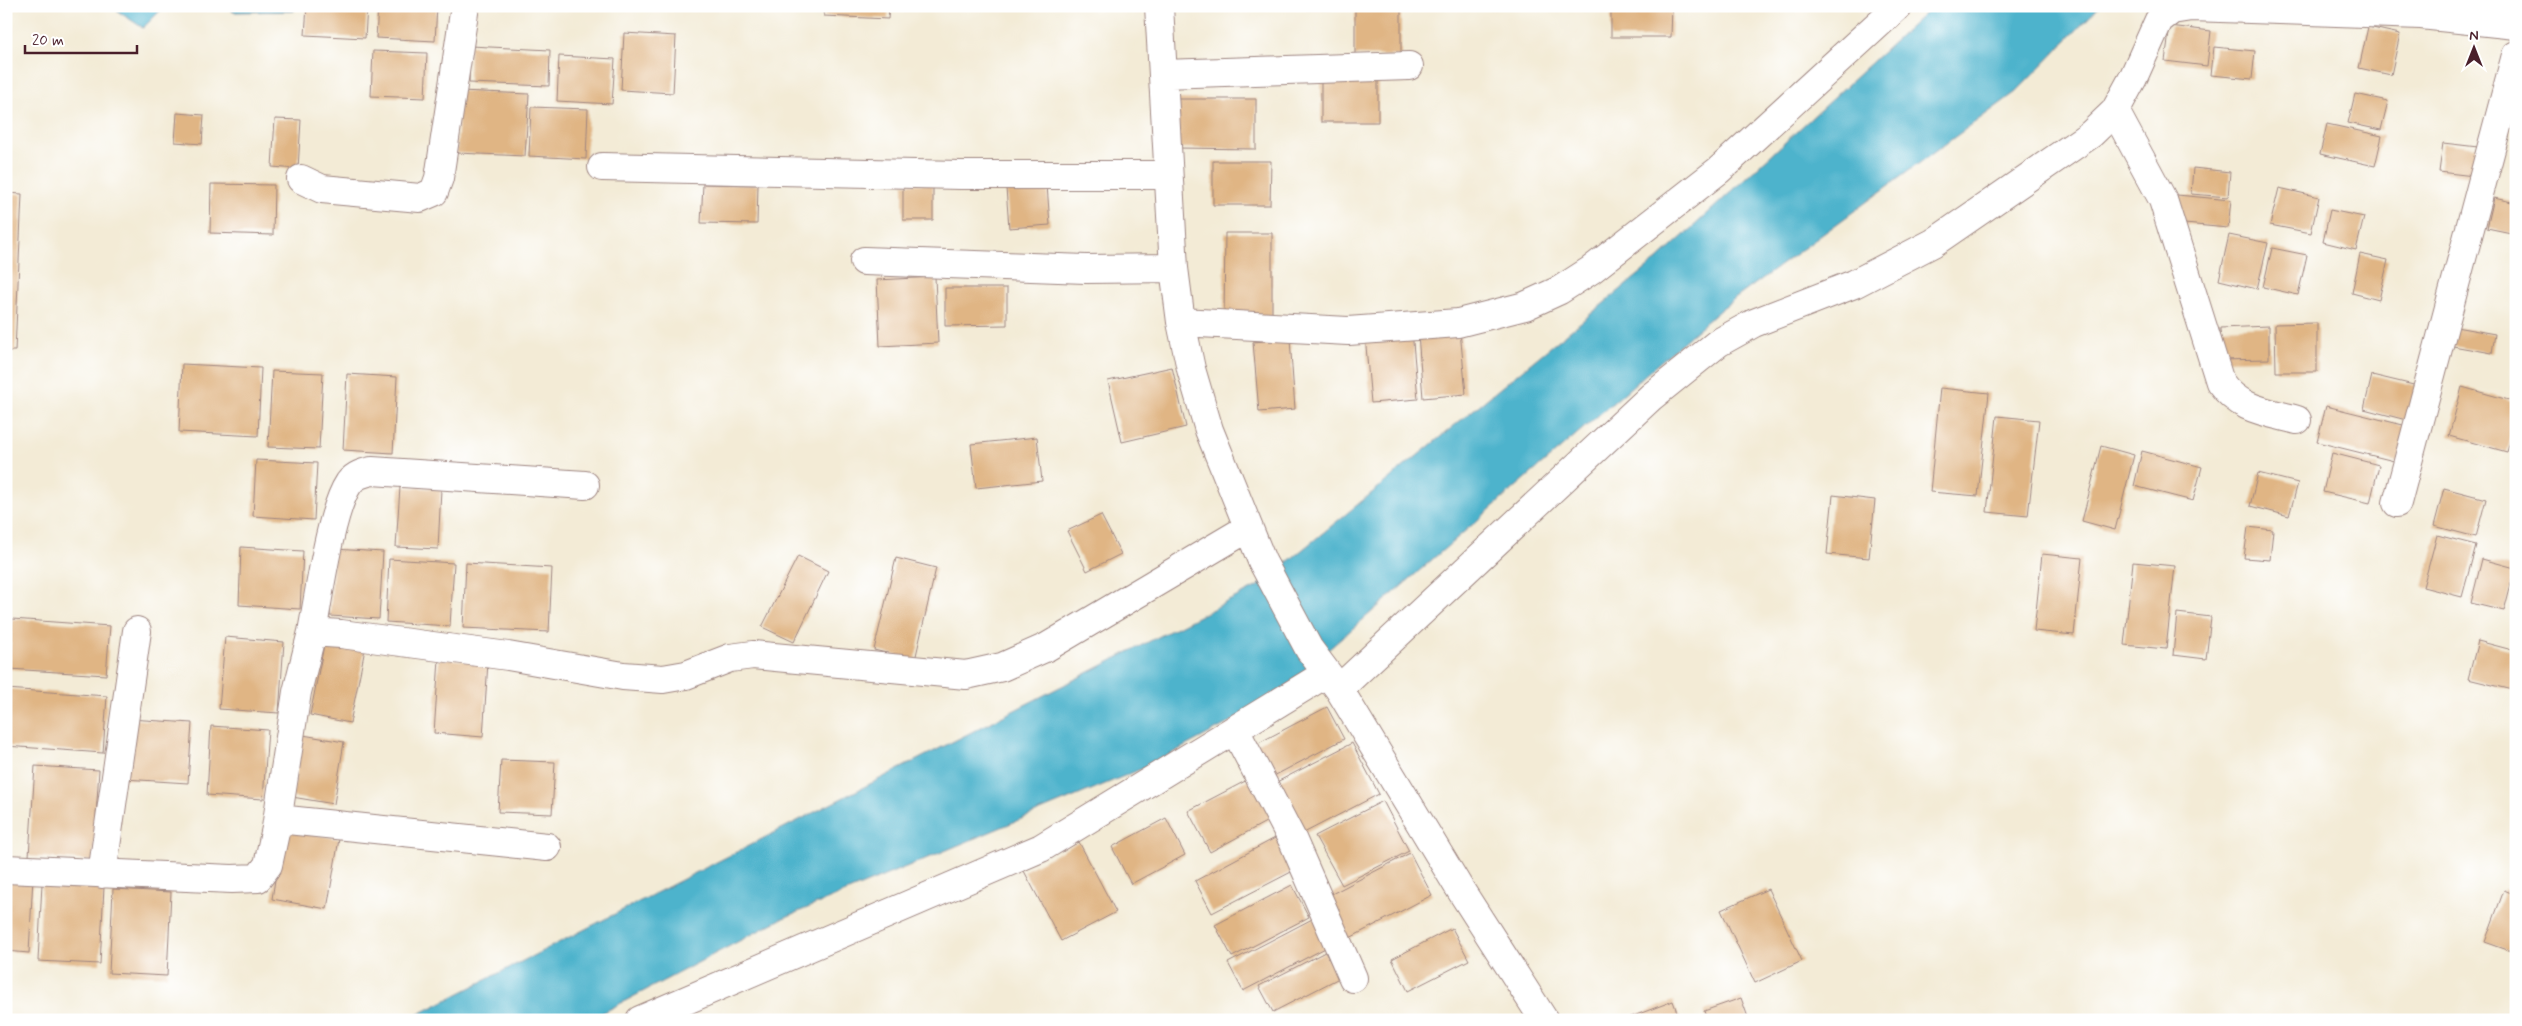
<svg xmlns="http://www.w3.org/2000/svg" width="2522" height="1026" viewBox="0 0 2522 1026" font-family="Mynerve,sans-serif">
	<rect width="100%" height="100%" fill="#fff"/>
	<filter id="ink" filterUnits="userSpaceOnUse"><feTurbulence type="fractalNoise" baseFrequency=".02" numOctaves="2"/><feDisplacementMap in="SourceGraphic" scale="10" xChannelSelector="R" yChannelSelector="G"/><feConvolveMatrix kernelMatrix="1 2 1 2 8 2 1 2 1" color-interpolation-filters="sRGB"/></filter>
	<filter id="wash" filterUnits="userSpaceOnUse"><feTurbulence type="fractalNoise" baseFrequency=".0096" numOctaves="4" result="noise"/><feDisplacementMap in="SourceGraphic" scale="20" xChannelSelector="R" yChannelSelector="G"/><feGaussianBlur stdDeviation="1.12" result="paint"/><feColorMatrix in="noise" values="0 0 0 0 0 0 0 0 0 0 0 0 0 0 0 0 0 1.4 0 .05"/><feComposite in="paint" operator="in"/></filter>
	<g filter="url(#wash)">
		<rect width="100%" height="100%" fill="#f3ebd6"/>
		<path fill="#4db3cc" stroke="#4c697c" d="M115 6H165L143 28 119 12Z
			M229 6H294V11L233 12Z
			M1933 6H2100L2016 92 1721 309 1268 702 1146 767 781 919 589 1020H407L1258 586 1658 259Z"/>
		<g id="blocks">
			<path fill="#e0b584" d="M307 6H367L365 38 305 35Z
				M378 6H437L435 41 376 38Z
				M825 6H889L888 19 824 16Z
				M1306 6H1345V9H1306Z
				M1355 6H1401V56L1355 55Z
				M1639 6H1672L1671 37H1611V11H1639Z
				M2170 26 2211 31 2207 66 2165 61Z
				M2368 27 2400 34 2391 75 2359 68Z
				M624 33 676 36 673 93 621 90Z
				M470 46 550 50 549 86 469 83Z
				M2214 47 2255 51 2252 79 2211 75Z
				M373 51 427 53 425 98 371 96Z
				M559 56 615 59 612 104 557 101Z
				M1321 74H1378V122H1321Z
				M460 91 529 94 525 156 457 153Z
				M2355 94 2388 101 2381 130 2348 123Z
				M1178 99H1256V149L1178 148Z
				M531 107 588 109 586 159 529 156Z
				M177 113 204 115 202 144 175 142Z
				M275 119 301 120 298 169 272 167Z
				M2327 124 2382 136 2375 166 2320 154Z
				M2443 143 2478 147 2474 176 2439 172Z
				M1213 161H1271L1270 205H1213Z
				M2193 168 2230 172 2228 197 2191 194Z
				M211 184 274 185 273 235 210 233Z
				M703 184 758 185 757 224 701 223Z
				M903 184H933V220H903Z
				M1047 185 1050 225 1009 228 1006 188Z
				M2279 188 2319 197 2311 233 2270 225Z
				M6 193 22 194 15 351H6Z
				M2177 195 2231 200 2228 228 2174 223Z
				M2494 198 2516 203V234L2487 228Z
				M2330 210 2364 217 2356 250 2323 242Z
				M1225 233H1272V319H1224Z
				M2229 235 2268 243 2257 289 2219 280Z
				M2272 248 2307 255 2298 295 2263 287Z
				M2360 254 2388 260 2379 300 2352 293Z
				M935 277 938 343 880 346 877 280Z
				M945 288H1007V325L945 326Z
				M2317 323V372H2276L2275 324Z
				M2269 326V359L2221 360 2220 328Z
				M2456 327 2495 334 2492 353 2453 346Z
				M1412 331 1418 399 1371 403 1365 335Z
				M1460 331 1466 394 1423 398 1418 334Z
				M1290 339 1295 409 1259 412 1253 342Z
				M182 364 261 368 258 436 179 432Z
				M1172 367 1186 427 1122 442 1108 381Z
				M272 371 323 373 319 449 268 447Z
				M347 374 397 377 393 453 343 450Z
				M2372 375 2422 387 2414 422 2364 409Z
				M2462 387 2516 402V420L2507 452 2449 436Z
				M1940 388 1989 393 1978 496 1930 492Z
				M2326 406 2407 426 2398 462 2317 442Z
				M1997 416 2039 420 2028 516 1987 512Z
				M1037 437 1042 481 976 488 971 444Z
				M2101 446 2134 455 2115 530 2082 521Z
				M2142 451 2202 467 2193 501 2134 486Z
				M2332 453 2379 465 2370 503 2323 492Z
				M256 460 317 463 314 520 253 516Z
				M2258 473 2298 483 2289 516 2250 506Z
				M400 487 441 489 438 549 396 547Z
				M2444 488 2486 499 2476 537 2434 526Z
				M1833 495 1875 500 1869 558 1827 554Z
				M1101 515 1121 554 1087 571 1067 531Z
				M2248 527 2273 530 2270 560 2244 558Z
				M2437 535 2476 545 2462 597 2423 587Z
				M241 547 303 551 300 609 239 605Z
				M334 549 383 552 379 619 330 616Z
				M2042 554 2082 558 2074 635 2034 631Z
				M798 556 828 571 794 642 762 627Z
				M896 558 936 568 915 660 874 650Z
				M389 559 454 563 450 626 386 622Z
				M2482 559 2515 568 2504 611 2471 603Z
				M2133 562 2175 566 2166 649 2124 645Z
				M466 563 552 568 549 632 463 628Z
				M2177 613 2211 617 2206 659 2173 655Z
				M12 619 110 626 106 675 9 669Z
				M225 637 284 642 279 713 219 709Z
				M325 640 365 649 350 723 310 715Z
				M2478 641 2516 651V680L2513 690 2468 679Z
				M439 659 488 662 483 737 434 733Z
				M6 689 107 696 103 753 6 746Z
				M1327 707 1344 739 1270 778 1253 746Z
				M129 719 192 723 188 783 124 779Z
				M211 726 268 730 263 799 207 795Z
				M303 735 344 742 334 804 292 797Z
				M1352 743 1379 794 1298 836 1271 785Z
				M501 760 555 762 552 814 498 812Z
				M35 766 99 770 93 861 29 856Z
				M1255 776 1277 816 1210 852 1188 811Z
				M1383 801 1409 851 1342 885 1315 836Z
				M1166 818 1185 855 1131 884 1112 847Z
				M283 829 339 839 327 909 272 899Z
				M1277 837 1295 870 1212 913 1195 881Z
				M1079 842 1116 912 1061 941 1024 871Z
				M1410 853 1432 895 1344 941 1322 899Z
				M6 876 33 877 29 953 6 951Z
				M42 884 104 887 100 964 38 961Z
				M1292 885 1309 917 1232 957 1215 925Z
				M113 889 171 892 167 976 109 973Z
				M1768 889 1802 961 1755 983 1721 910Z
				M2504 890 2516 895V953L2485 942Z
				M1316 917 1331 945 1243 991 1228 963Z
				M1452 928 1469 960 1408 991 1392 959Z
				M1325 952 1339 978 1273 1012 1259 986Z
				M1741 998 1749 1020H1707L1704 1011Z
				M1673 1001 1680 1020H1623Z"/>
		</g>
	</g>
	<g filter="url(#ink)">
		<use href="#blocks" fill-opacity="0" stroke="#9e8580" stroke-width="1"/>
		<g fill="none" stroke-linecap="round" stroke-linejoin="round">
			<defs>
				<path id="minor" d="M1159 6 1174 268 1181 322 1191 369 1209 430 1262 561 1309 649 1339 689 1458 886 1544 1020
					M1163 74 1409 66
					M2115 111 2163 200 2220 382C2240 410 2264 411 2297 420
					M602 167 960 175H1168
					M301 179 322 189 420 198 434 192 439 178 465 6
					M864 261 1086 269 1174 268
					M1181 322 1348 331 1458 323 1525 306 1560 290 1591 270 1719 170 1898 6
					M2397 503 2516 55
					M312 632C319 596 330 511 349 483 355 475 363 473 372 471L585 485
					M1339 689 1651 397 1718 343 1754 323 1854 284 1933 243 2091 134 2115 111 2133 78 2159 20 2172 10 2191 7 2421 15 2516 25
					M1235 730 1293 841 1353 978
					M278 819 547 847
					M6 869 232 879 258 878 268 865 276 828 297 692 312 632 341 634 508 656 623 676 663 679 686 675 730 658 753 655 966 675 1002 667 1047 647 1248 528
					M102 874 137 631
					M640 1020 1041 848 1327 673"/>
			</defs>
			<use href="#minor" stroke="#9e8580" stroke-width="30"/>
			<use href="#minor" stroke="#fff" stroke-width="28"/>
		</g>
	</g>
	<rect width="2522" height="1026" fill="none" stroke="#fff" stroke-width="25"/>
	<g transform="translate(2474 48)" stroke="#ffffff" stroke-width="4" paint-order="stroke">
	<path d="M0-4L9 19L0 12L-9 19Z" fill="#4a1f2b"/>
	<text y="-8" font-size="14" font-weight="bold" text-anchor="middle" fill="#4a1f2b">N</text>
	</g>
	<path d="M25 45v8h112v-8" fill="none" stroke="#4a1f2b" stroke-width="2.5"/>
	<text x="32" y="45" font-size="15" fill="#4a1f2b" stroke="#ffffff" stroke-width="4" paint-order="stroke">20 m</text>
</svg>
